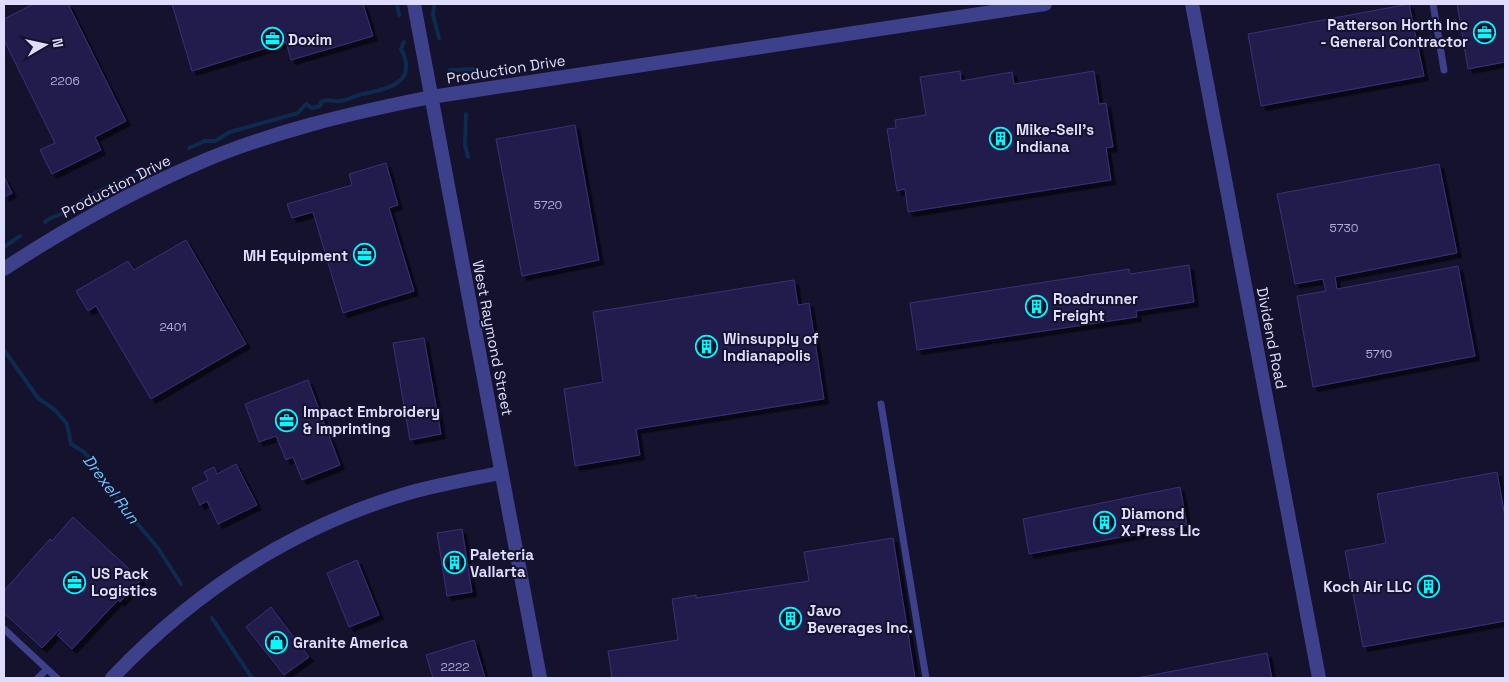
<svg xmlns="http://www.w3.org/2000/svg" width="1509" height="682" viewBox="0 0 1509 682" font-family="'Space Grotesk',sans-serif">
	<defs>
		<filter id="shadow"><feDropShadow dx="4.5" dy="4.5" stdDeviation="0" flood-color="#0009"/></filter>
	</defs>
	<rect width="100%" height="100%" fill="#14122c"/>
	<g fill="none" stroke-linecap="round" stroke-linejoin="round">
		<path stroke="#0d2b50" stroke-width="4" d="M397 4 399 15
			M434 4 433 15 439 38
			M450 70 476 69
			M466 114 465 145 468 157
			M189 148 205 141H215L230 132 298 113 306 104 312 108 320 106 321 102C328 98 333 102 340 101 348 100 356 95 363 94 387 89 419 83 401 49L404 42
			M45 222C50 217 56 217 62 213 80 200 105 188 125 179 136 174 147 171 155 164
			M4 247 20 236
			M4 350 38 398 55 410 67 424 71 444 84 452 101 473 124 508 158 548 181 584
			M212 618 252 678"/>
	</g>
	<path fill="#241e4d" stroke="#393079" filter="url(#shadow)" d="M34 4H68L126 121 95 137 101 150 52 174 40 150 55 143 4 40V19Z
		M172 4H363L373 36 291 60 286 42 192 71Z
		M1409 4 1424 76 1261 106 1248 34Z
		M1457 4H1505V62L1468 69Z
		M960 71 961 81 1012 72 1014 84 1094 71 1099 104 1106 103 1113 147 1106 148 1111 180 908 212 905 189 897 191 887 129 896 128 895 120 926 115 920 77Z
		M575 125 599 260 522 276 496 139Z
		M386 163 398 205 389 208 414 291 343 313 313 212 292 218 287 204 352 185 349 174Z
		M1439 164 1457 253 1335 277 1337 289 1458 266 1475 356 1313 387 1297 296 1326 291 1323 279 1295 284 1277 194Z
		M4 177 12 193 4 197Z
		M186 240 246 344 151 399 96 306 88 311 76 291 128 261 134 270Z
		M1189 265 1194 302 1136 311 1137 317 917 350 910 303 1129 269 1130 274Z
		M794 280 798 305 809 303 824 399 636 429 640 455 575 466 564 389 603 382 593 312Z
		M424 338 441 434 410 440 393 343Z
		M308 380 340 465 302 480 293 457 286 460 276 436 259 442 245 404Z
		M236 464 257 505 218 524 207 501 200 505 192 488 208 480 204 472 214 467 217 474Z
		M1497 472 1505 517V621L1363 647 1345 551 1386 543 1377 494Z
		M1180 487 1187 525 1029 554 1023 519Z
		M73 517 141 580 120 602 118 600 72 649 57 635 61 632 59 630 42 648 4 613V591L50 539 52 541Z
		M462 529 472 592 447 596 437 533Z
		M893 538 915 678H612L608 651 678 640 672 599 696 595V598L809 581 804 552Z
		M357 560 379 615 349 627 327 573Z
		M271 607 309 657 284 675 246 627Z
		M474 640 485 678H433L426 655Z
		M1267 653 1272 678H1137Z"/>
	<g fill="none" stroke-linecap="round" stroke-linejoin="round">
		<path stroke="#3d408b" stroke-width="7" d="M1433 4 1444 70
			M881 404 926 678
			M4 629 47 669
			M38 678 47 669 57 678"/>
		<path stroke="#3d408b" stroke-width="14" d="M414 4 540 678
			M1192 4 1319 678
			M4 269C65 229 127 194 194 165 269 132 351 113 431 97L1045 4
			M112 678C193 593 291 528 405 494 436 485 469 479 501 473"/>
	</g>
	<defs>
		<symbol id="office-ring" viewBox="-11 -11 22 22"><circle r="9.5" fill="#14122c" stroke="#09f8fe" stroke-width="1.5"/><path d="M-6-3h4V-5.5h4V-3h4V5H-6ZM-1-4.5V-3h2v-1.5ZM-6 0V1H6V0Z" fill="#09f8fe"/></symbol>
		<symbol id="building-ring" viewBox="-11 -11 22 22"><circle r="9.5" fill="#14122c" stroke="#09f8fe" stroke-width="1.5"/><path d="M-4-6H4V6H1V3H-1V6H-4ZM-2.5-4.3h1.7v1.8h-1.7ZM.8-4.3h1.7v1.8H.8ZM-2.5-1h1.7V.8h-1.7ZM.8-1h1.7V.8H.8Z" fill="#09f8fe"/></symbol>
		<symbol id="shop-ring" viewBox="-11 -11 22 22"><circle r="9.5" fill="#14122c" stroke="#09f8fe" stroke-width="1.5"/><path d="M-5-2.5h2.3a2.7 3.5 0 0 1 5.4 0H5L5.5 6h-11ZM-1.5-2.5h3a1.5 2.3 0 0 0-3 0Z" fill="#09f8fe"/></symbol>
	</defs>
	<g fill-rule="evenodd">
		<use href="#office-ring" x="1472" y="20" width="25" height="25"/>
		<use href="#office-ring" x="260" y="26" width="25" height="25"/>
		<use href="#building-ring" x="988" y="126" width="25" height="25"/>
		<use href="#office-ring" x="352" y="242" width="25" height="25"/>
		<use href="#building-ring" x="1024" y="294" width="25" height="25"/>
		<use href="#building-ring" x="694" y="334" width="25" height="25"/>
		<use href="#office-ring" x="274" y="408" width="25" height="25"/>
		<use href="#building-ring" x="1092" y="510" width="25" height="25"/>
		<use href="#building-ring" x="442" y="550" width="25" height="25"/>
		<use href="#office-ring" x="62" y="570" width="25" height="25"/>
		<use href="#building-ring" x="1416" y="574" width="25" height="25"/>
		<use href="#building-ring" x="778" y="606" width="25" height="25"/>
		<use href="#shop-ring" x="264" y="630" width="25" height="25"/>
	</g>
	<g text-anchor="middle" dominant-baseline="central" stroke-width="4" stroke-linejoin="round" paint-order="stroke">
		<g font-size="12" fill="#b0add2">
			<text x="65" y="81">2206</text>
			<text x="548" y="205">5720</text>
			<text x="1344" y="228">5730</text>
			<text x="173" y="327">2401</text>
			<text x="1379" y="354">5710</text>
			<text x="455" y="667">2222</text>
		</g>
		<g font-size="15" font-weight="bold" fill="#deddff" stroke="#14122c" text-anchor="start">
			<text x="1468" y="24" text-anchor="end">Patterson Horth Inc<tspan x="1468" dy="17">- General Contractor</tspan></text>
			<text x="288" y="39">Doxim</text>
			<text x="1016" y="129">Mike-Sell's<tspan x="1016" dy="17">Indiana</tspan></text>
			<text x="348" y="255" text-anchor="end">MH Equipment</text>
			<text x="1053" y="298">Roadrunner<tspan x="1053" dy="17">Freight</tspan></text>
			<text x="723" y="338">Winsupply of<tspan x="723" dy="17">Indianapolis</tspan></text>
			<text x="303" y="411">Impact Embroidery<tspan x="303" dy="17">&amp; Imprinting</tspan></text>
			<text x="1121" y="513">Diamond<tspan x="1121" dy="17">X-Press Llc</tspan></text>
			<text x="470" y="554">Paleteria<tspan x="470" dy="17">Vallarta</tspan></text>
			<text x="91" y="573">US Pack<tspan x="91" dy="17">Logistics</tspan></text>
			<text x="1412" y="586" text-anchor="end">Koch Air LLC</text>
			<text x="807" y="610">Javo<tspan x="807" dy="17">Beverages Inc.</tspan></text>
			<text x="293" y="642">Granite America</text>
		</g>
		<g font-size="15" fill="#deddff" stroke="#14122c">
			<text transform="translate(506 69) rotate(-9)">Production Drive</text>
			<text transform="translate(116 186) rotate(-27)">Production Drive</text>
			<text transform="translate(493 338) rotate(79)">West Raymond Street</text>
			<text transform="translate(1272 338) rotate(79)">Dividend Road</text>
		</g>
		<g font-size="16" font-style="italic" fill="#6bc5ff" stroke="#14122c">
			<text transform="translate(111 489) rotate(53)">Drexel Run</text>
		</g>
	</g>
	<rect width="1509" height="682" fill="none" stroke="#deddff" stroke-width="10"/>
	<g transform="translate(45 45) rotate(81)" stroke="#14122c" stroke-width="4" paint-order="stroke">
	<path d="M0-4L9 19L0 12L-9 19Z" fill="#deddff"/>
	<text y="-8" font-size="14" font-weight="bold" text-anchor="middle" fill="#deddff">N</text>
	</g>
</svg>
